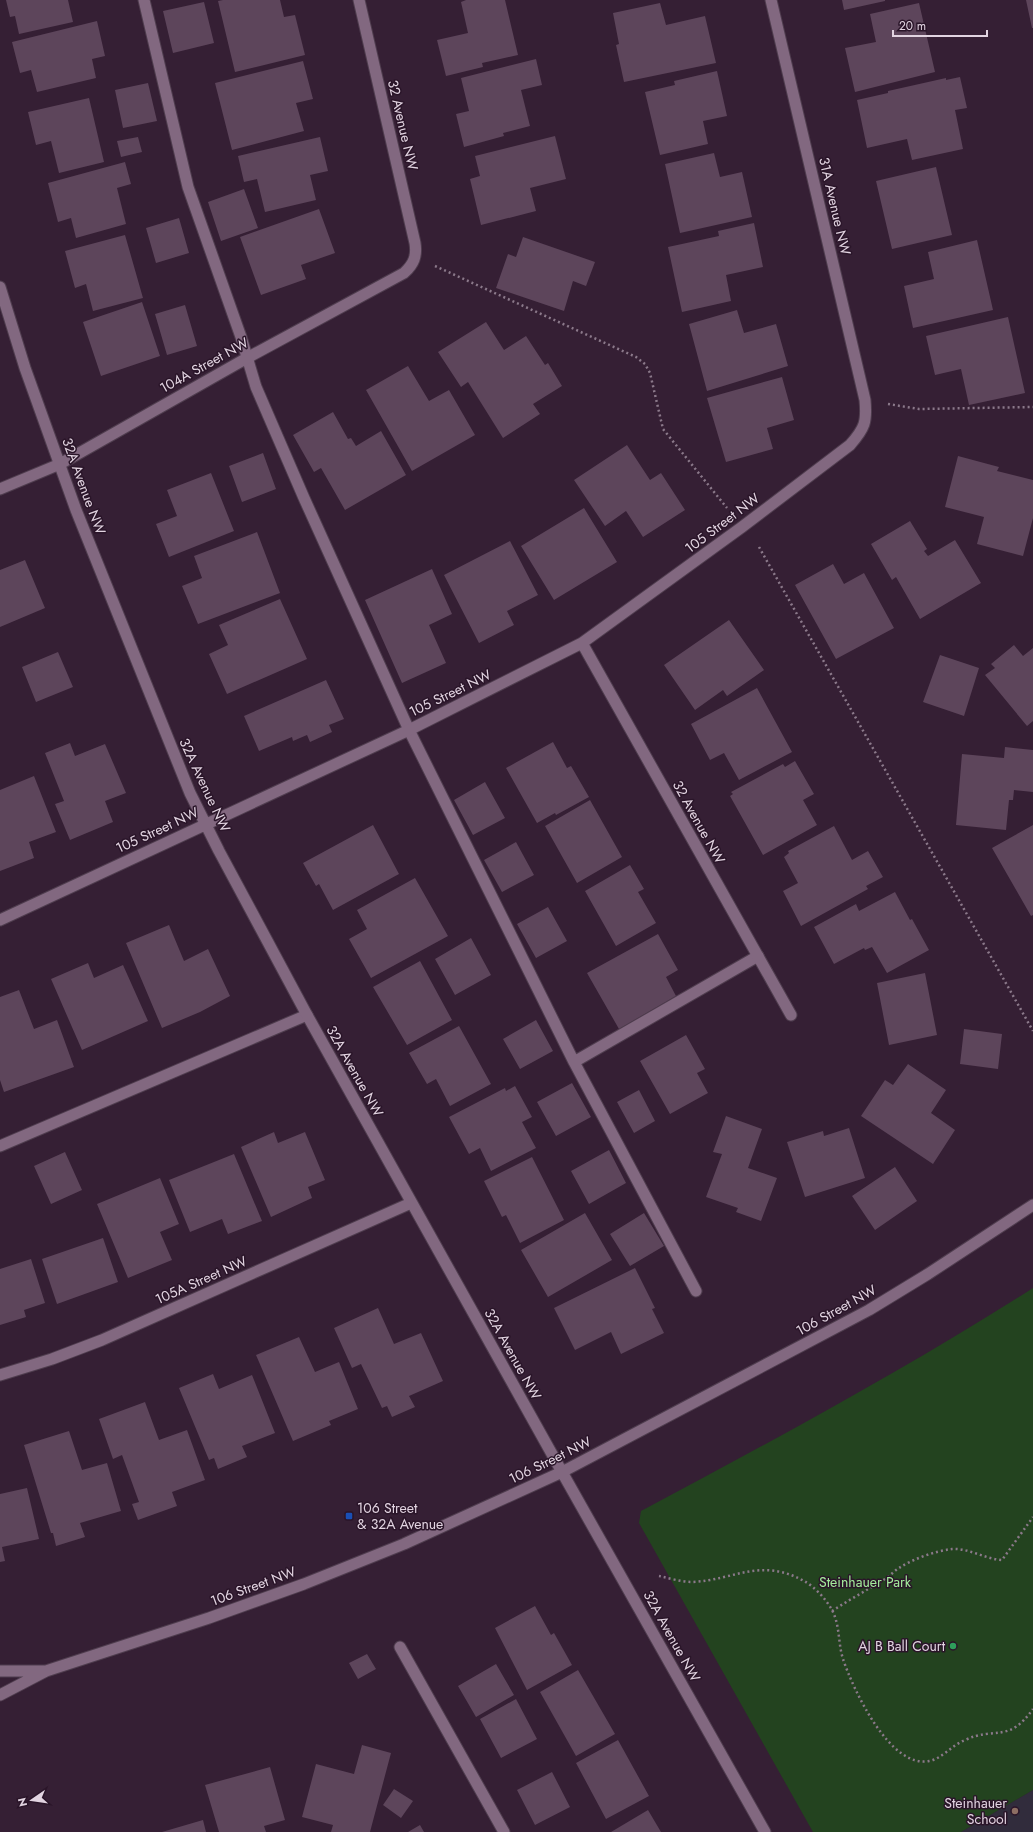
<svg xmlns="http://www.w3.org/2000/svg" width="1033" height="1832" viewBox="0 0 1033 1832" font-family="Jost,sans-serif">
	<rect width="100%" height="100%" fill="#351f34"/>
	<path fill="#312c3c" d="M1033 1790V1832H961Z"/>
	<path fill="#23431f" d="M1033 1288V1790L961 1832H813L639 1523 641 1511C774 1440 906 1369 1033 1288Z"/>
	<path fill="#5d455b" d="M6 0H68L73 22 19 34 15 16 10 17Z
		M223 0H280L284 17 295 15 305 55 235 72 218 1Z
		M466 0H505L518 55 482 63 483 67 446 76 437 40 468 33 461 2Z
		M842 0H885V1L844 10Z
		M1026 0H1033V28H1032Z
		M204 2 214 43 173 53 163 11Z
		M660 3 666 25 705 16 716 63 624 82 616 45 619 44 613 13Z
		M919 3 935 72 855 92 845 48 876 42 870 14Z
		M97 21 105 56 92 59 96 78 37 92 31 70 20 73 12 42Z
		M536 59 542 85 521 90 530 126 503 133 504 136 464 147 456 114 469 111 461 78Z
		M303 61 313 99 296 103 304 131 232 150 215 83Z
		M717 71 727 116 703 121 708 144 660 155 645 92 675 85 674 81Z
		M960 77 967 108 955 110 963 149 912 160 907 139 867 148 857 100 888 93V91L946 78V80Z
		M148 83 157 121 123 128 115 90Z
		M89 98 104 162 59 173 51 141 36 145 28 112Z
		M555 136 566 179 530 188 536 211 481 225 470 179 480 176 475 156Z
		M138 137 142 152 121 157 117 141Z
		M320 137 328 171 310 175 316 200 265 212 257 179 244 182 238 156Z
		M714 153 720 177 742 172 752 217 680 233 665 164Z
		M125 162 131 184 117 188 126 224 76 238 71 218 58 222 48 183Z
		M936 167 952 235 892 249 876 181Z
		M244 189 258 228 221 241 208 202Z
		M319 209 335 253 301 265 306 279 261 295 240 237Z
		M179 218 189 253 156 263 146 228Z
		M754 223 763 267 726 275 731 301 682 312 668 247 719 236 718 231Z
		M125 235 143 298 93 311 86 284 75 288 65 251Z
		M523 237 595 262 586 286 573 281 564 311 496 288 508 254 516 257Z
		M977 240 993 310 913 328 904 286 934 279 928 252Z
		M142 302 160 356 101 376 83 322Z
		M185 305 197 346 167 355 155 314Z
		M737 310 744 333 776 324 788 366 707 391 689 324Z
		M1008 317 1025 393 969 405 961 369 935 375 926 336Z
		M486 322 504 350 526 336 545 365 548 363 562 386 533 404 540 414 503 438 468 382 461 387 438 352Z
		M408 366 429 401 449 390 475 435 412 471 366 390Z
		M782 377 794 420 767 428 773 449 726 462 707 398Z
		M333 412 348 439 351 438 356 446 381 431 406 475 345 510 321 468 314 472 293 435Z
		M627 445 650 480 661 473 685 510 643 537 626 511 605 526 574 480Z
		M263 453 276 489 242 502 229 466Z
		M958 456 999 467 997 471 1033 480V518L1023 556 977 544 984 517 945 507Z
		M211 473 234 531 169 557 156 524 177 516 167 490Z
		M584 508 617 562 554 600 521 546Z
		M910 521 927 549 924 551 928 556 955 540 981 583 920 619 896 577 892 580 871 544Z
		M257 532 280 593 198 624 182 586 202 578 194 556Z
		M510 541 538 595 507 611 514 625 479 643 444 575Z
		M25 560 45 608 0 627V570Z
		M833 564 844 584 864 573 894 628 836 659 795 585Z
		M432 569 452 614 429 625 446 663 402 683 365 600Z
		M280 599 307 659 227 694 209 654 228 645 219 625Z
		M729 620 764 670 727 696 723 690 695 710 664 665Z
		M1014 645 1023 656 1033 648V721L1027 726 985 675 995 668 991 664Z
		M58 652 73 687 36 702 22 667Z
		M940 655 979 668 964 716 923 702Z
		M326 680 344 719 329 725 332 732 310 742 307 735 293 741 292 737 259 751 244 716Z
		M757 688 792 752 739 780 724 753 710 760 691 724Z
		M553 742 567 768 571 766 589 797 556 815 555 813 537 823 506 768Z
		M70 743 75 756 105 744 126 793 105 801 113 822 70 840 55 804 64 801 45 753Z
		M1005 747 1033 750V792L1014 790 1013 800H1009L1006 830 956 825 962 754 1004 758Z
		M795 761 814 794 803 800 817 825 763 855 730 796 733 794 731 792 783 764 785 767Z
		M34 776 56 832 29 842 34 858 0 871V790Z
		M485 782 505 818 473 835 454 800Z
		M590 800 622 857 577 883 545 826Z
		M373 825 399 874 333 910 319 884 316 886 303 863Z
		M1033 825V915L1031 916 992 848Z
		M834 826 852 860 868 851 883 877 866 886 868 889 801 926 783 891 798 883 784 857 789 853 788 851Z
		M516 842 534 875 502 892 484 860Z
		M630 865 644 889 638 892 656 923 616 946 585 891Z
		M415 878 448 936 371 978 349 939 367 929 357 910Z
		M895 892 910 920 912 919 929 950 887 973 872 947 865 950 864 948 834 964 814 927 856 904 859 911Z
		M548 907 567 941 536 958 517 924Z
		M169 925 184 961 208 949 230 996 200 1012 162 1028 126 943Z
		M658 934 678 970 666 977 676 996 619 1029 587 973Z
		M471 938 491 975 455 995 435 959Z
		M420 961 452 1020 407 1045 373 987Z
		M88 963 94 978 123 965 148 1021 82 1050 51 979Z
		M925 973 937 1035 889 1045 877 983Z
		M19 990 34 1029 57 1020 74 1067 4 1092 0 1080V997Z
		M536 1020 553 1051 520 1069 503 1039Z
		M459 1026 491 1084 450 1106 436 1079 427 1084 409 1053Z
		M964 1029 1002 1034 998 1069 960 1064Z
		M686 1035 705 1069 697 1073 708 1093 670 1114 640 1061Z
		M908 1064 946 1090 931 1113 955 1130 933 1164 861 1116 885 1080 893 1085Z
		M572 1083 591 1117 556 1136 537 1102Z
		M515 1086 532 1117 522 1122 536 1148 491 1171 480 1148 469 1154 449 1117 505 1088 506 1091Z
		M639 1090 655 1121 634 1133 617 1102Z
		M726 1116 762 1129 748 1168 777 1178 761 1221 736 1212 738 1208 706 1197 722 1154 713 1152Z
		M849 1128 865 1178 805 1197 787 1142 823 1131 824 1136Z
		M274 1132 278 1143 305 1132 325 1180 308 1187 312 1198 271 1217 241 1147Z
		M609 1150 626 1183 589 1204 571 1171Z
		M65 1152 82 1190 51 1204 34 1166Z
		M234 1154 262 1221 228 1234 222 1219 190 1232 169 1180Z
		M532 1157 564 1220 520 1243 506 1215 502 1217 484 1181Z
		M895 1167 917 1201 875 1230 852 1196Z
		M160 1178 179 1224 160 1232 172 1260 128 1278 97 1204Z
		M585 1213 612 1260 548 1297 521 1250Z
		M644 1213 664 1246 630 1266 610 1234Z
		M103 1238 118 1282 57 1304 42 1259Z
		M31 1259 45 1303 24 1310 26 1317 0 1325V1269Z
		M635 1268 655 1308 652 1309 664 1333 621 1354 611 1332 575 1350 554 1308Z
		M378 1308 394 1344 421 1333 443 1381 409 1396 415 1407 392 1417 387 1406 382 1408 361 1364 352 1368 334 1328Z
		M299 1337 315 1372 339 1362 358 1409 329 1421 331 1425 293 1441 256 1355Z
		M213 1374 219 1389 252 1375 275 1433 242 1446 247 1457 218 1469 214 1458 209 1460 179 1388Z
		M145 1402 159 1440 187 1430 205 1480 172 1492 177 1506 138 1520 132 1504 139 1502 122 1455 113 1459 99 1419Z
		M69 1431 82 1470 107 1463 121 1511 80 1523 85 1537 56 1546 53 1533H51L24 1445Z
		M27 1488 39 1539 2 1547 5 1561 0 1562V1494Z
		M535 1606 551 1635 554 1633 572 1665 527 1690 495 1628Z
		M367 1654 376 1669 358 1679 349 1663Z
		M496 1664 514 1695 476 1717 458 1686Z
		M578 1670 615 1734 576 1756 540 1692Z
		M516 1699 537 1739 501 1758 480 1719Z
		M618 1740 649 1796 606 1819 576 1763Z
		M362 1745 391 1753 370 1832H331L333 1825 302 1817 316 1764 354 1774Z
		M270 1767 285 1820 264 1826 266 1832H219L205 1785Z
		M552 1772 570 1807 535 1825 517 1790Z
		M394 1789 413 1801 401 1818 383 1805Z
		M648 1810 661 1832H611Z
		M203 1820 206 1832H162Z
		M420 1825 424 1832H408Z"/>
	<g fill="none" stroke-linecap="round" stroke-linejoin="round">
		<defs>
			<path id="service" d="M144 0 188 187 241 337 256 387 304 498 409 730 574 1062 696 1291
				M574 1062 758 956
				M0 1146 307 1015
				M400 1647 504 1832"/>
			<path id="minor" d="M0 287 25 368 76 510 190 793 219 851 307 1015 562 1472
				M0 489 60 464 247 358 404 273C414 264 417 256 415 243L359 0
				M582 643 791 1015
				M0 920 409 730 582 643 742 527 850 445C865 428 867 422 865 400L771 0
				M0 1375 52 1359 102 1340 411 1203"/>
			<path id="tertiary" d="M562 1472 765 1832
				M0 1671H44
				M0 1695 46 1671 209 1618 304 1584 404 1544 562 1472 869 1310 928 1274 1033 1205"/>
		</defs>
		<use href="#service" stroke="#4f3d4e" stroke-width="13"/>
		<use href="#minor" stroke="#4f3d4e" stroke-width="13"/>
		<use href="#tertiary" stroke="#4f3d4e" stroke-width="13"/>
		<path stroke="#8b798a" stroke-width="2.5" stroke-dasharray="2 3" stroke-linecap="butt" d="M435 266 636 357 645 364 650 373 663 429 727 508
			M888 404 919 409 1033 407
			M759 547 1033 1031
			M659 1576C669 1578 681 1582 692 1582 735 1580 760 1557 804 1581 815 1587 827 1600 833 1612 840 1627 838 1643 843 1659 853 1689 890 1769 929 1761 942 1759 952 1745 965 1740 995 1726 1008 1744 1033 1709
			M832 1611C849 1600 867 1590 885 1579 890 1576 894 1571 899 1568 913 1559 935 1551 952 1549 969 1548 985 1559 1002 1560L1033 1517"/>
		<use href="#service" stroke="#826880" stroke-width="11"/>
		<use href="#minor" stroke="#826880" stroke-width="11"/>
		<use href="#tertiary" stroke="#826880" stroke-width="11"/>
	</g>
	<rect fill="#1a4fb4" stroke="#2a1529" stroke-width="1.5" x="345" y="1512" width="8" height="8" rx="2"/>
	<circle fill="#2e9e5b" stroke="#2a1529" stroke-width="1.5" cx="953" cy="1646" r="4"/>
	<circle fill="#8d6e63" stroke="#2a1529" stroke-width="1.5" cx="1015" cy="1811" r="4"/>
	<g text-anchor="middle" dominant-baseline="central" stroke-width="3" stroke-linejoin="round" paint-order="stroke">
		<g font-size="14" fill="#e2d4e1" stroke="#2a1529">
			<text transform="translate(403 125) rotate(77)">32 Avenue NW</text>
			<text transform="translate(835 206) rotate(77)">31A Avenue NW</text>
			<text transform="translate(204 365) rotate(-29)">104A Street NW</text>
			<text transform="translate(84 486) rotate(70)">32A Avenue NW</text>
			<text transform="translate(722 523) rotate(-37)">105 Street NW</text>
			<text transform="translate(450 693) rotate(-26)">105 Street NW</text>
			<text transform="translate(205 785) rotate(65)">32A Avenue NW</text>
			<text transform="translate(699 822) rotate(61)">32 Avenue NW</text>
			<text transform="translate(157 830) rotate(-25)">105 Street NW</text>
			<text transform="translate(355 1071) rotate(61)">32A Avenue NW</text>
			<text transform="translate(201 1280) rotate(-24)">105A Street NW</text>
			<text transform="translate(836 1310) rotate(-29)">106 Street NW</text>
			<text transform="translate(513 1354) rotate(61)">32A Avenue NW</text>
			<text transform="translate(550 1460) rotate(-26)">106 Street NW</text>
			<text transform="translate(253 1586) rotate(-20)">106 Street NW</text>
			<text transform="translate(672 1636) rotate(61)">32A Avenue NW</text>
		</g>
		<g font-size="14" fill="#e2d4e1" stroke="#2a1529" text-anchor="end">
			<text x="357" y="1508" text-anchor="start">106 Street<tspan x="357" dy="16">&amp; 32A Avenue</tspan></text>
			<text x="945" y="1646">AJ B Ball Court</text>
			<text x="1007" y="1803">Steinhauer<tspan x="1007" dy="16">School</tspan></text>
		</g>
		<g font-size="14" fill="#a4ec9c" stroke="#2a1529">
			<text x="865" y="1582">Steinhauer Park</text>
		</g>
	</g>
	<g transform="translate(32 1800) rotate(257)" stroke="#2a1529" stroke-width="3" paint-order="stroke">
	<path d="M0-3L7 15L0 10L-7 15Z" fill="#e2d4e1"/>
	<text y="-6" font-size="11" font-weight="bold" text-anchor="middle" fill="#e2d4e1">N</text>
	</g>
	<path d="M893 30v6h94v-6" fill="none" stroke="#e2d4e1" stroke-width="2"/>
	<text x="899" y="30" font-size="12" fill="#e2d4e1" stroke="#2a1529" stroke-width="3" paint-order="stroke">20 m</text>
</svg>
